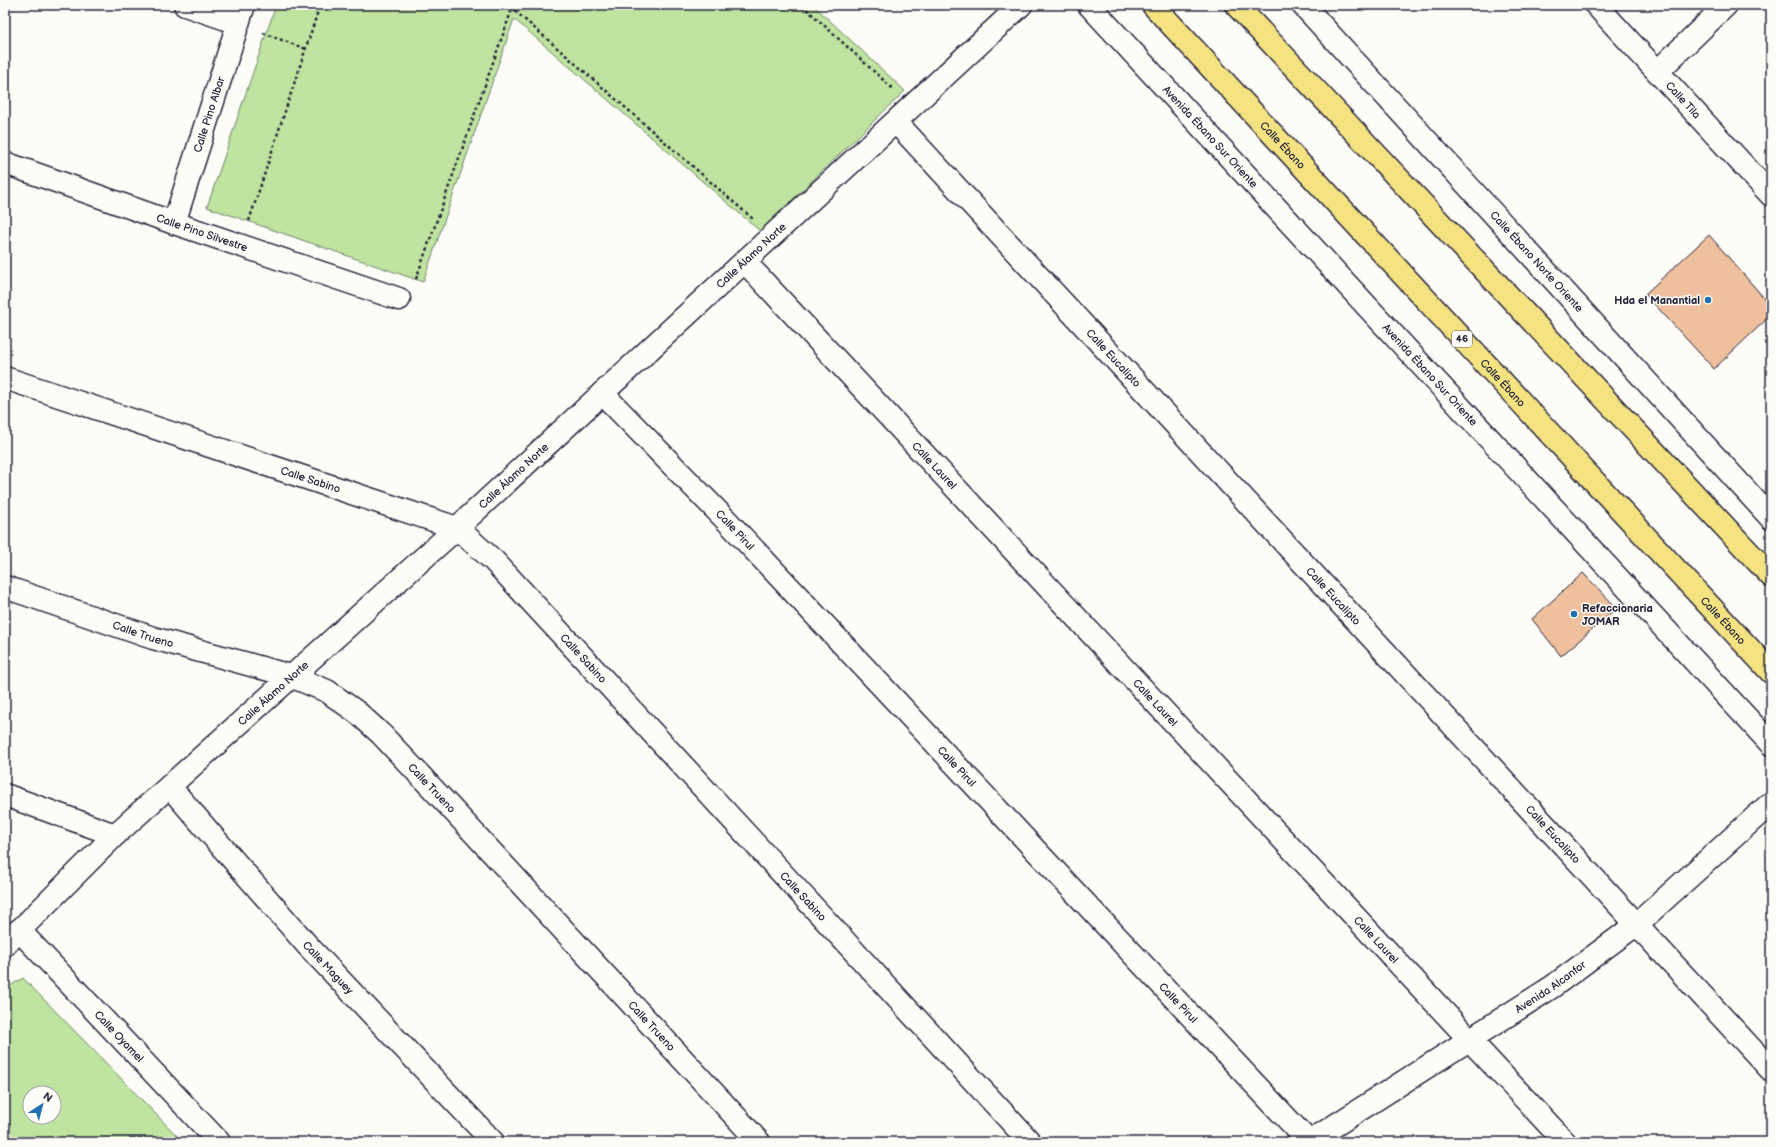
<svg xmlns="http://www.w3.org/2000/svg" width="1776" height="1147" viewBox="0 0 1776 1147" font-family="'Balsamiq Sans',sans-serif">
	<rect width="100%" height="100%" fill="#fdfcf7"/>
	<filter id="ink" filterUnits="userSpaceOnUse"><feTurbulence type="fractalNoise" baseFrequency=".025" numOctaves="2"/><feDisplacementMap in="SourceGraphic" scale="8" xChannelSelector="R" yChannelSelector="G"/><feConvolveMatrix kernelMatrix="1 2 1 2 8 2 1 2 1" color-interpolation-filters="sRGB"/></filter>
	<g filter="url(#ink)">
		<path fill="#bee49f" stroke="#70836d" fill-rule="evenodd" d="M276 5H813L905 91 760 231 514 19 423 282 207 207Z
			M23 978 183 1142H5V989ZM30 1093H54V1117H30Z"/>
		<path fill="#efc09e" stroke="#22223b" d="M1709 235 1771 306V315L1714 369 1645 294Z
			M1583 573 1617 608 1561 656 1532 619Z"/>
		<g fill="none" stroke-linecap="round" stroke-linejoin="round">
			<defs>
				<g id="minor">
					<path d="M185 5 238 23"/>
					<path id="s1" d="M1596 5 1771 195"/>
					<path d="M1658 71 1726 5"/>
					<path id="s2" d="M896 122 1771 1070"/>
					<path id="s3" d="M5 163 174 223 399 299"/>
					<path id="s4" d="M174 223 244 5"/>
					<path id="s5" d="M745 262 1565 1142"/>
					<path id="s6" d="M5 378 457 528 494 561 1030 1142"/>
					<path id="s7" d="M602 393 729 523 1309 1142 1552 987 1637 924 1771 803"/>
					<path id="s8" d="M5 587 153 638 291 676 327 691 358 713 381 734 449 806 759 1142"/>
					<path id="s9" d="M170 787 308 946 493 1142"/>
					<path d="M5 795 115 835"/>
					<path id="s10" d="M19 930 219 1142"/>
					<path id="s11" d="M5 945 115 835 457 528 1021 5"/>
				</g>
				<g id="tertiary">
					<path id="s12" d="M1089 5 1771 744"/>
					<path id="s13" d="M1303 5 1771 518"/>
				</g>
				<g id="primary">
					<path id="s14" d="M1153 5 1771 672"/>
					<path d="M1236 5 1771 576"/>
				</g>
			</defs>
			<use href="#minor" stroke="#22223b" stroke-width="25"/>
			<use href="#tertiary" stroke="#22223b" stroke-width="25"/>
			<use href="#primary" stroke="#22223b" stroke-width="25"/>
			<path stroke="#22223b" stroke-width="2.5" stroke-dasharray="3 3" stroke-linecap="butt" d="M802 5 893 89
				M515 11 516 5
				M263 33 306 49
				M249 221 320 5
				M416 279 511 12 515 11 753 219"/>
			<use href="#minor" stroke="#fdfcf7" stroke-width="22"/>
			<use href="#tertiary" stroke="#fdfcf7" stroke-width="22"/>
			<use href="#primary" stroke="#f5e382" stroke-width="22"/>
		</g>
	</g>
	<g fill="#1f6fb2" stroke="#fdfcf7" stroke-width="1.5">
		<circle cx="1708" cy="300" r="4"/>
		<circle cx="1574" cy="614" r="4"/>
	</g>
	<g text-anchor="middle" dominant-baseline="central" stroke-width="3" stroke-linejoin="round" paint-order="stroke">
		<rect fill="#fdfcf7" stroke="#646373" stroke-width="1" x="1452" y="331" width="20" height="16" rx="3"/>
		<g font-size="10" font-weight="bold" fill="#22223b">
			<text x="1462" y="339">46</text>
		</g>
		<g font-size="11" fill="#22223b" stroke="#fdfcf7">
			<text stroke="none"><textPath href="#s1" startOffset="129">Calle Tila</textPath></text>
			<text stroke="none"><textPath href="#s4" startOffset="114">Calle Pino Albar</textPath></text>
			<text stroke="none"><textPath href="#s12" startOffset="179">Avenida Ébano Sur Oriente</textPath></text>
			<text stroke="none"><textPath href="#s14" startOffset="191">Calle Ébano</textPath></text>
			<text stroke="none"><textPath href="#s3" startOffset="209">Calle Pino Silvestre</textPath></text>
			<text stroke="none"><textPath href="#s11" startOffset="1016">Calle Álamo Norte</textPath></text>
			<text stroke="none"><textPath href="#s13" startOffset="347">Calle Ébano Norte Oriente</textPath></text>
			<text stroke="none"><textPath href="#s2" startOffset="321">Calle Eucalipto</textPath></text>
			<text stroke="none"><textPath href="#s12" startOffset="503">Avenida Ébano Sur Oriente</textPath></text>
			<text stroke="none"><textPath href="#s14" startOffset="515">Calle Ébano</textPath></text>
			<text stroke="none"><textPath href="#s5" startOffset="278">Calle Laurel</textPath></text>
			<text stroke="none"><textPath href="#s11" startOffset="692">Calle Álamo Norte</textPath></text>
			<text stroke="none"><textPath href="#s6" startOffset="322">Calle Sabino</textPath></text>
			<text stroke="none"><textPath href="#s7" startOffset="191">Calle Pirul</textPath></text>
			<text stroke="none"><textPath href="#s2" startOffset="645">Calle Eucalipto</textPath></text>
			<text stroke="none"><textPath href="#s14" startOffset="839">Calle Ébano</textPath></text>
			<text stroke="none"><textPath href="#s8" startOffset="146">Calle Trueno</textPath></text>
			<text stroke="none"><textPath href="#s6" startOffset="658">Calle Sabino</textPath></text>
			<text stroke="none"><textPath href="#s11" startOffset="368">Calle Álamo Norte</textPath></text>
			<text stroke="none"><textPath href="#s5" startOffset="602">Calle Laurel</textPath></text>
			<text stroke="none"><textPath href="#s7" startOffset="515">Calle Pirul</textPath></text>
			<text stroke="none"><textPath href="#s8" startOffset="482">Calle Trueno</textPath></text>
			<text stroke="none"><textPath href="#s2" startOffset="969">Calle Eucalipto</textPath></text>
			<text stroke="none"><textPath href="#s6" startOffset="982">Calle Sabino</textPath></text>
			<text stroke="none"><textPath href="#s5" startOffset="926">Calle Laurel</textPath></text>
			<text stroke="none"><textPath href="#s9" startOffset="240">Calle Maguey</textPath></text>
			<text stroke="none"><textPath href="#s7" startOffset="1317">Avenida Alcanfor</textPath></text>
			<text stroke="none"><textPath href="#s7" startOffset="839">Calle Pirul</textPath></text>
			<text stroke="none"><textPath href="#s8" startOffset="806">Calle Trueno</textPath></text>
			<text stroke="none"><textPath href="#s10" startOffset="146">Calle Oyamel</textPath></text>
		</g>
		<g font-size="11" font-weight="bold" fill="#22223b" stroke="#fdfcf7" text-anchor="end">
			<text x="1700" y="300">Hda el Manantial</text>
			<text x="1582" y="608" text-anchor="start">Refaccionaria<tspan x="1582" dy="13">JOMAR</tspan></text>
		</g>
	</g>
	<rect width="1776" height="1147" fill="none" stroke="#fdfcf7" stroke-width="20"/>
	<rect x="10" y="10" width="1756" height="1127" fill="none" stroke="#22223b" stroke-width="1.5" filter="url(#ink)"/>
	<g transform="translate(42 1105) rotate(36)"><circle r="19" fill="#fdfcf7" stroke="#a5a5ac"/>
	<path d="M0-3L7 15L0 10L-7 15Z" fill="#1f6fb2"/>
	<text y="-6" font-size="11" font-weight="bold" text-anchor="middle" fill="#22223b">N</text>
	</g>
</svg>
